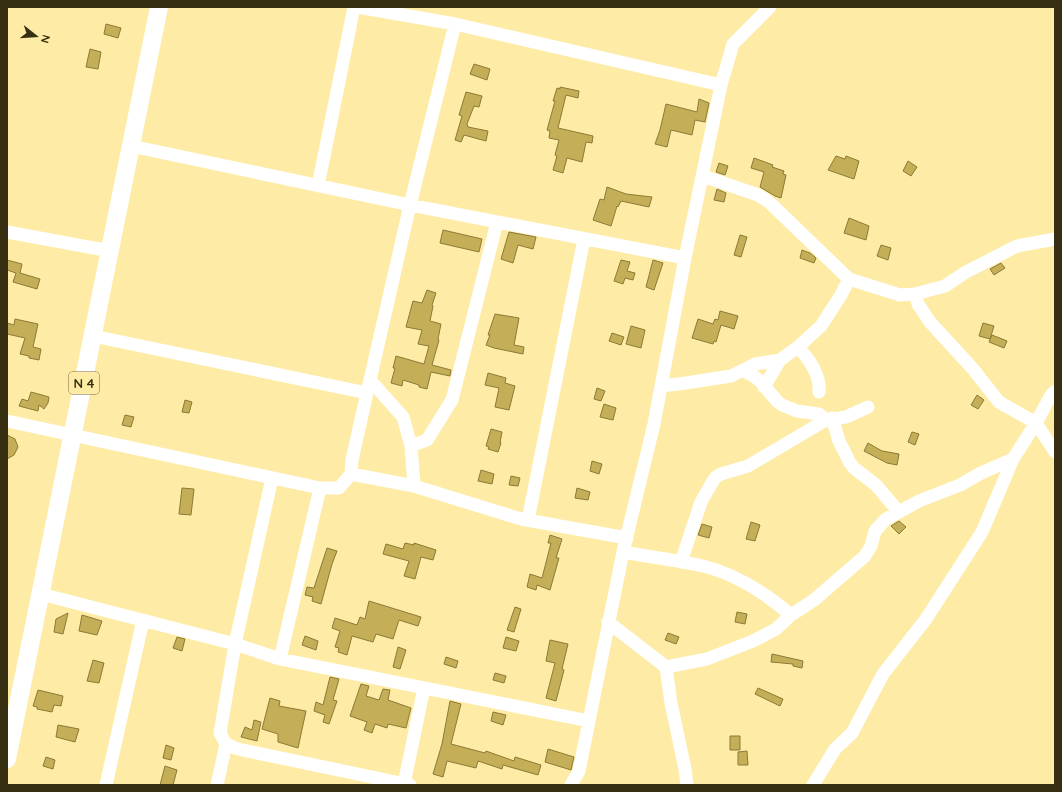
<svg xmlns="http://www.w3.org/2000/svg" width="1062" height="792" viewBox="0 0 1062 792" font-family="Quicksand,sans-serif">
	<rect width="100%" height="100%" fill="#feeba5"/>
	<path fill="#c5ae58" stroke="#8c7a35" d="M106 24 121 28 118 38 104 34Z
		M90 49 101 52 98 69 86 67Z
		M474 64 490 69 487 80 470 74Z
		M560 87 579 91 578 98 566 95 558 128 593 136 592 143 586 142 582 162 567 158 563 173 553 170 557 156 555 155 559 140 549 138 550 131 547 130 555 101H553L557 88 560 89Z
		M466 92 482 96 479 107 474 106 467 124 468 127 488 131 486 141 464 135 461 142 455 140 462 116 459 115Z
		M699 99 709 103 705 122 695 120 692 135 671 130 667 147 655 144 660 130 666 104 697 112Z
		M836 156 845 159 846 156 859 161 854 179 828 170Z
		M754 158 773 165 772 167 784 171 783 174 786 175 781 198 775 196 760 187 764 172 751 168Z
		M908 161 917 167 911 176 903 171Z
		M719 163 728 166 725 175 716 172Z
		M607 187 626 194 652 197 649 207 621 201 618 207 617 206 611 226 593 220 600 199 604 200Z
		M717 189 726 193 724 202 714 200Z
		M849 218 869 226 866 240 844 233Z
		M443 230 482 239 479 252 440 243Z
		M509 232 536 237 533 249 518 245 513 263 501 259Z
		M740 235 747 237 741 257 734 255Z
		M881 245 891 248 888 260 877 256Z
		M802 250 810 253 816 258 814 263 800 258Z
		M7 260 22 264 20 273 40 279 37 289 13 282 16 273 7 270Z
		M621 260 630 262 627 271 635 273 633 280 625 278 623 284 614 281Z
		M653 260 663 263 654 290 646 287Z
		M1001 263 1005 268 994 275 990 269Z
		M427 290 436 293 432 305 433 306 430 321 441 324 438 339 439 340 432 365 451 370 450 376 431 372 427 389 419 387V385L403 380 402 386 391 383 395 368H393L396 356 424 364 429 346 418 344 422 330 406 327 413 301 422 303Z
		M720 311 738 316 734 329 721 325 716 342 714 341 713 344 692 338 698 319 713 324 715 319 718 320Z
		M495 314 519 318 514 345 524 347 523 354 494 348 486 345 490 335H488Z
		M15 319 38 324 33 347 41 349 39 360 29 358V356L20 354 25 338 7 334V323L14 325Z
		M983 323 994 326 990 339 979 336Z
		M631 326 645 330 641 348 626 344Z
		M612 333 624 337 621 345 609 341Z
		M992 335 1007 341 1004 348 989 342Z
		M488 373 506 378 505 383 515 386 509 410 495 407 499 388 485 385Z
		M597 388 605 391 601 401 594 399Z
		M31 392 49 397 48 403 44 409 39 405 38 411 19 406 22 399 28 401Z
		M977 395 984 400 978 409 971 405Z
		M185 400 192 402 189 413 182 412Z
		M604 404 616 408 613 420 600 417Z
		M125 415 134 417 131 427 122 425Z
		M491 429 502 432 500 443H501L498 452 488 449 489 447 486 446Z
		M912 432 919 434 915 445 908 442Z
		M7 435 15 439 18 447 14 455 7 459Z
		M868 443 882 451 899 454 897 465 887 463 864 451Z
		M592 461 602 464 599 474 590 471Z
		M481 470 494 474 492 484 478 481Z
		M511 476 520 478 518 486 509 485Z
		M182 488 194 489 191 515 179 514Z
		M577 488 590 492 588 500 575 498Z
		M899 521 906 527 899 534 891 526Z
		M751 522 760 525 755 541 746 539Z
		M702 524 712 527 709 538 698 535Z
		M550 535 562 539 556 558H559L550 590 537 585 536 590 527 587 530 574 542 578 551 543H548Z
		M405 543 414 545V543L436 550 433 560 421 557 415 579 404 576 409 561 383 554 386 544 403 549Z
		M327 548 337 551 332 564 321 604 312 601 313 597 305 595 307 587 314 588Z
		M369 601 421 617 418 626 399 620 393 639 376 634 373 642 352 636 347 655 338 652 339 648 335 647 340 631 332 628 335 618 357 625 360 617 365 619Z
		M515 607 521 609 514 632 507 630Z
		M737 612 747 614 745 624 735 622Z
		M68 613 63 634 54 632 56 619Z
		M82 615 102 621 97 635 79 631Z
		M668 633 679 637 676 644 665 640Z
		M305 636 318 641 316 650 302 645Z
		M177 637 185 639 182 651 173 648Z
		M506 637 519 641 516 651 503 648Z
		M550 640 568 644 562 669 564 670 556 701 546 698 555 663 546 661Z
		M398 647 406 650 400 669 393 667Z
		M772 654 803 661 802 668 793 666V664L771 662Z
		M446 657 458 661 456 668 444 664Z
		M93 660 104 663 99 683 87 681Z
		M495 673 506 676 504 683 493 680Z
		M330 677 339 679 333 700 337 701 329 724 323 722 325 715 314 711 316 702 323 705Z
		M361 684 369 686 366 696 379 700 383 689 390 690 388 700 411 708 406 728 388 724 387 728 375 724 372 733 364 730 367 722 350 716Z
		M758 688 783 699 780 706 755 694Z
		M38 690 63 696 61 706 54 705 52 712 37 709V707L33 706Z
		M270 698 280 701 279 706 306 711 298 748 278 742V734L262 729Z
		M450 701 461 704 451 744 485 753 486 751 514 761 515 757 541 765 538 775 503 765 502 769 478 761 476 768 447 761 443 777 433 774 442 744Z
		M493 712 506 715 503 725 491 721Z
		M254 720 261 722 257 741 241 737 245 727 252 730Z
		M58 725 79 729 75 742 56 737Z
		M730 736H740V750H730Z
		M166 745 174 748 171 760 163 758Z
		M548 749 574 757 571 770 545 762Z
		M747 751 748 765H738V752Z
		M46 757 55 760 53 769 43 766Z
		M165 766 177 770 173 785H160Z"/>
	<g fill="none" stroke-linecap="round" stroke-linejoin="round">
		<path stroke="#fff" stroke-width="13" d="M358 7 455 24 721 85
			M131 146 410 205 685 258
			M703 176 758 195 769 202 849 279 900 295 915 294 945 286 966 272 1017 246 1055 239
			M318 186 354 7
			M7 232 110 251
			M915 294 918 304 930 322 973 369 999 402 1036 423 1055 452
			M93 336 367 393
			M798 347C809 359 821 375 819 392
			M743 370 755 377 760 381 777 401 782 405 797 411 819 414 826 420
			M370 380 403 417 411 446 414 486 521 519 627 538
			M661 386 686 383 731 376 755 364 780 360
			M764 387 780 360 798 347 821 326 841 295 849 279
			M832 418 839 441 850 463 854 468 876 485 898 511
			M7 421 320 488H339L351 474 352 460 367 393 410 205 455 24
			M411 446 427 440 452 400 497 222
			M351 474 414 486
			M272 478 235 644 280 659 589 721
			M528 520 584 239
			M623 552C650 557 677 560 703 566 736 574 765 593 791 615
			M681 562 701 502 713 481 716 477 721 474 748 466 826 420 846 417 868 407
			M41 594 235 644 220 733 226 744 238 749 410 785
			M608 622 666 667 707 659 753 641 776 629 791 615 814 600 865 556 871 546 875 531 886 519 919 501 960 485 981 473 1013 459
			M280 659 320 488
			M666 667 671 703 685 769 687 785
			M404 784 424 688
			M106 785 143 620
			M217 785 226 744
			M571 785 579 771 623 552 654 424 685 258 721 85 733 44 770 7
			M813 785 835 749 852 733 883 674 926 619 982 532 1013 459 1036 423 1051 395 1055 391"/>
		<path stroke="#fff" stroke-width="18" d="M7 759 159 7"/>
	</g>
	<g text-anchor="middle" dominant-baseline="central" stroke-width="3.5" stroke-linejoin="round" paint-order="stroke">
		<rect fill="#feeba5" stroke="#72673e" stroke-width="1" x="69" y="372" width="30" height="22" rx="3"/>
		<g font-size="13" font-weight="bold" fill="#362f12">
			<text x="84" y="383">N 4</text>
		</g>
	</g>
	<rect width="1062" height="792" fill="none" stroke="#362f12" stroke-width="16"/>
	<g transform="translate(36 36) rotate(107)" stroke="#feeba5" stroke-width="3" paint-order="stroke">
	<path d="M0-3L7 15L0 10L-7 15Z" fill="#362f12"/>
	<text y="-6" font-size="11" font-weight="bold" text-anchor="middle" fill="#362f12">N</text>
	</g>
</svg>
